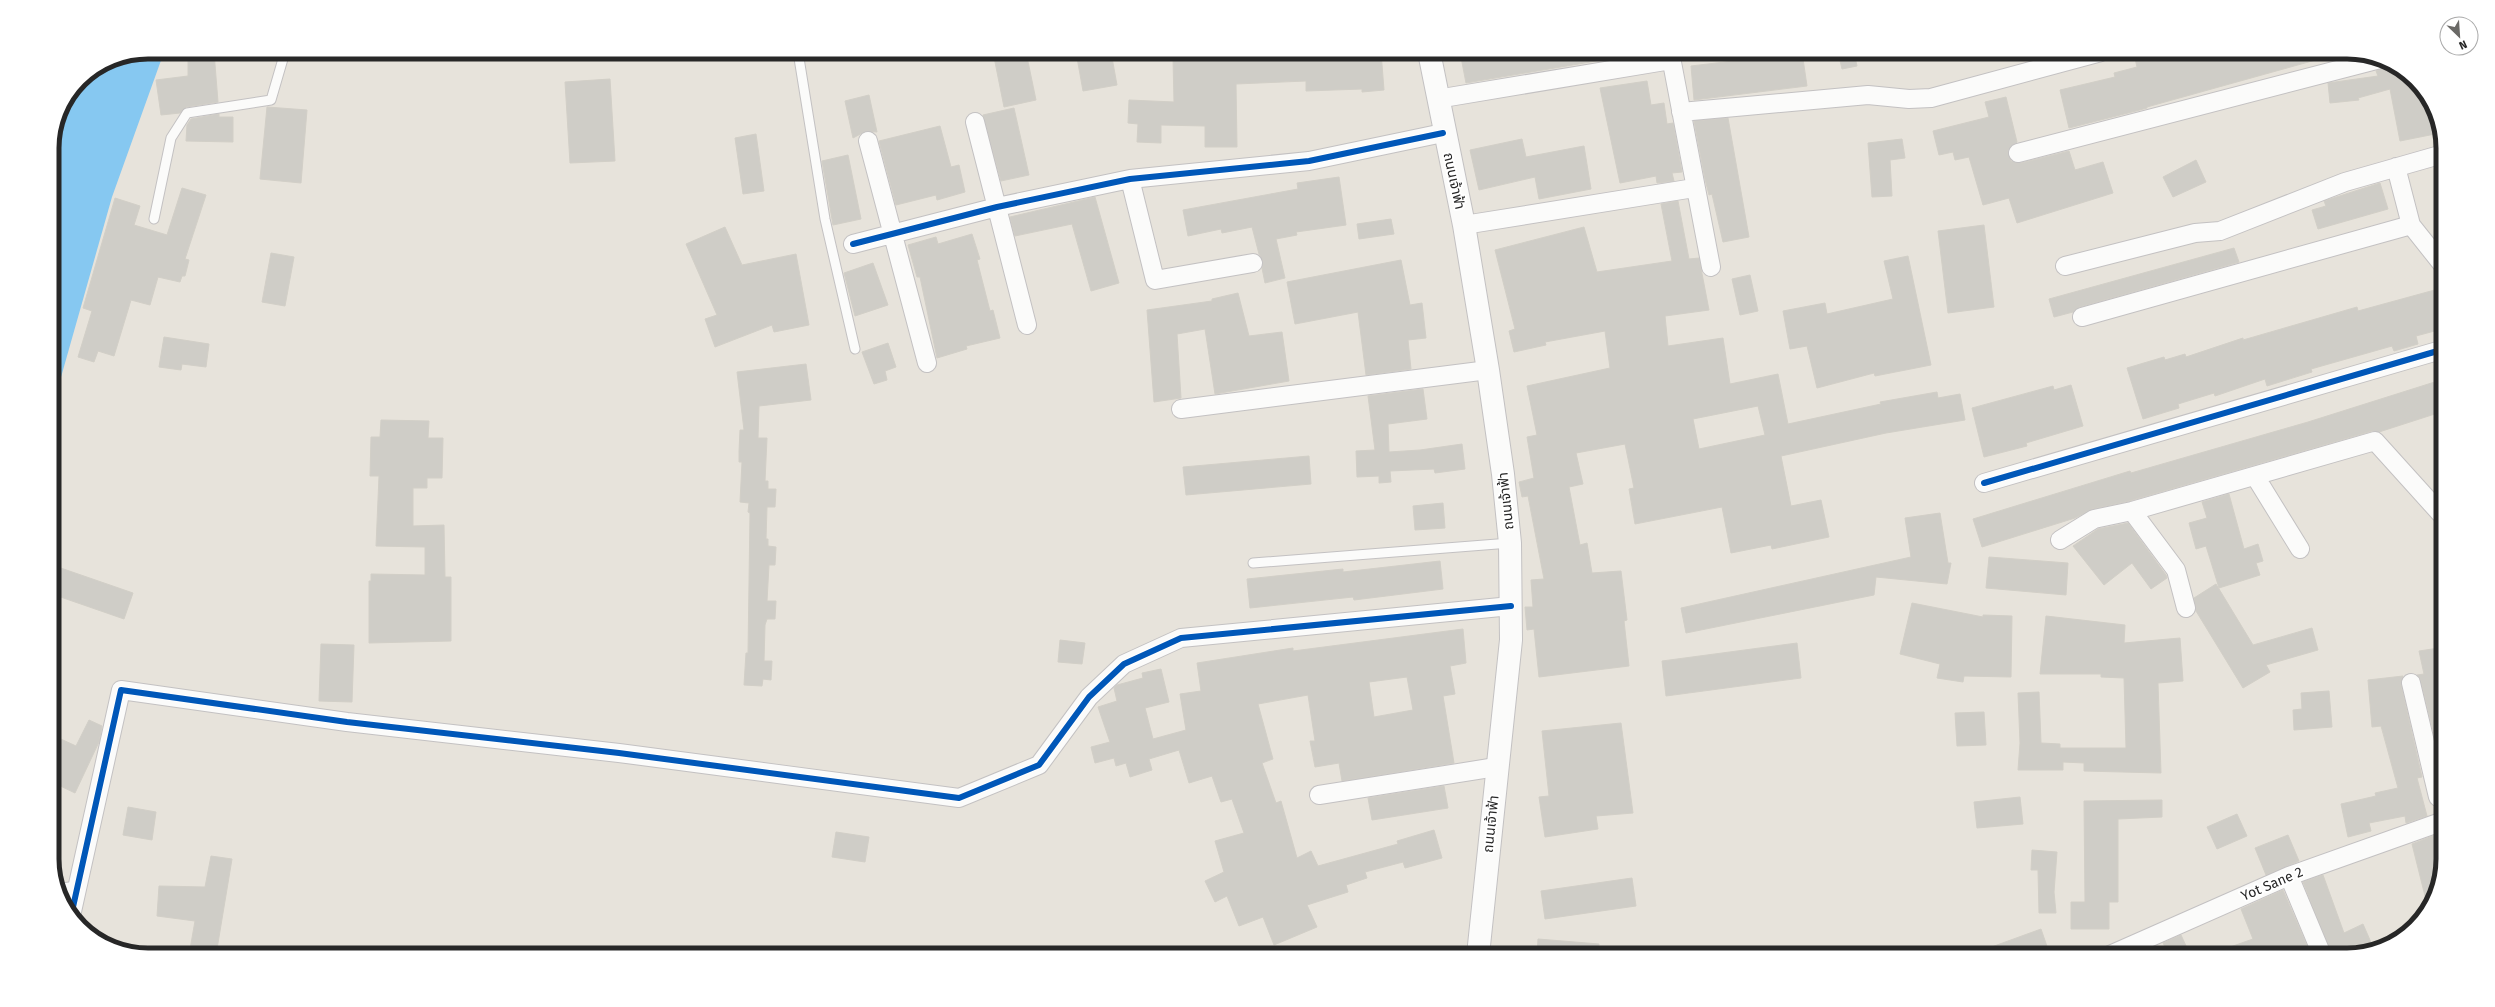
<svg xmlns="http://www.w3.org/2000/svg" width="2495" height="1007" viewBox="0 0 2495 1007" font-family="'Fira Sans','Noto Sans Thai',sans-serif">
	<rect width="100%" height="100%" fill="#e7e3db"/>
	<path fill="#86c8f1" d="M148 52H164L112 197 52 409V142L59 111 80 80 111 59Z"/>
	<path fill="#cfcdc7" stroke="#d2cfc7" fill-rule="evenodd" d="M188 52H214L218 102 186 107 180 113 161 115 156 80 188 76Z
		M993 52H1026L1036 100 1004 107Z
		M1076 52H1111L1117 85 1083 91Z
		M1208 52H1381L1384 90 1362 92V89L1306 91V81L1236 84 1237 147H1205V126L1161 125V143L1137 142 1138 124 1128 123 1129 100 1174 102 1173 58 1208 57Z
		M1460 52H1607L1608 59 1466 83Z
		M1749 52H1802L1807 86 1694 100 1691 66 1750 59Z
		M1838 52H1854L1857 66 1842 69Z
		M2142 52H2330V56L2147 107V108L2136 111 2069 128 2060 90 2115 77 2114 73 2137 67 2134 54Z
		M2389 65 2423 90 2440 133 2400 141 2390 89 2358 98 2359 100 2330 103 2328 83 2378 76 2376 71Z
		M610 79 615 161 570 163 565 82Z
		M1647 81 1651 105 1664 103 1667 124 1673 123 1682 172 1672 173 1674 181 1657 183 1656 176 1620 183 1600 88Z
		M869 95 877 132 866 131 853 138 845 101Z
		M2006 97 2017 142 2008 150 2011 161 2021 163 2069 151 2075 170 2103 162 2113 193 2017 223 2009 198 1983 205 1969 157 1955 160 1953 152 1939 155 1933 131 1989 117 1985 102Z
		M267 107 307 110 301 183 260 179Z
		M1014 108 1029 175 1001 181 983 115Z
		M219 114V117H233V142L186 141 187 125 191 119Z
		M1728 118 1749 237 1723 242 1712 194 1709 195 1705 179 1694 121Z
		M940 126 951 167 959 165 965 192 937 200 936 195 896 205 879 141Z
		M756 134 764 191 743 194 735 138Z
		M1522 139 1526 157 1584 146 1591 189 1539 199 1535 177 1479 190 1470 150Z
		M1902 139 1905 158 1890 160 1892 196 1872 197 1868 143Z
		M848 155 861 219 833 225 822 161Z
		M2196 160 2206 182 2173 197 2163 177Z
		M1339 177 1346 225 1296 232 1297 235 1276 239 1285 278 1265 283 1262 268 1263 261 1259 254 1252 227 1222 233 1221 229 1188 236 1183 210 1298 189 1297 183Z
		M2380 183 2388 209 2318 229 2312 210 2326 206 2324 201Z
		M182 188 206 195 185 259 189 260 185 276H182L180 282 158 277 150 305 131 300 114 356 98 351 94 362 78 357 92 311 83 308 115 198 140 206 134 225 167 235Z
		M1095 197 1119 283 1091 291 1072 224 1015 236 1010 217Z
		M1678 201 1689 259 1699 258 1709 310 1665 316 1668 346 1723 338 1730 384 1778 374 1788 424 1881 404 1880 402 1937 392 1938 398 1960 394 1965 420 1886 433 1781 456 1791 506 1821 500 1829 537 1772 549 1771 545 1731 553 1722 507 1635 524 1629 489 1634 488 1625 444 1576 453 1583 484 1569 487 1580 545 1587 543 1592 573 1621 571 1627 620 1624 621 1629 666 1539 677 1534 629 1527 630 1525 607H1533L1531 580 1544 579 1528 496 1522 497 1519 482 1534 478 1527 437 1537 435 1527 386 1610 368 1605 331 1545 342 1546 345 1514 352 1509 331 1515 329 1495 250 1584 227 1597 272 1672 261 1661 204ZM1758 406 1765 435 1699 449 1693 419Z
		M1391 219 1394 234 1359 239 1357 224Z
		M1984 225 1994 307 1948 313 1938 231Z
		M725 227 742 265 796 254 809 325 774 332 772 325 715 347 705 319 717 315 686 244Z
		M972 234 980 259 977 260 990 311 993 310 1000 338 966 346 967 349 937 358 920 277H917L908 245 936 237 938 244Z
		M2234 248 2239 262 2079 307 2073 312 2054 317 2049 299Z
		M271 253 294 257 285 306 262 302Z
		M1908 256 1931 365 1875 376 1874 373 1817 388 1807 346 1790 349 1783 311 1825 303 1827 314 1893 299 1884 261Z
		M1401 260 1410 305 1422 303 1426 338 1408 340 1411 369 1366 375 1358 312 1295 324 1287 282Z
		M873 263 888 305 855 316 844 273Z
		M1750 275 1758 311 1740 315 1732 279Z
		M2442 288V329L2416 336 2418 344 2394 351 2392 346 2311 369 2312 372 2267 386 2265 379 2215 396 2214 393 2178 404 2179 408 2143 419 2127 368 2164 357 2165 360 2185 354 2186 357 2243 338V340L2357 307 2358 311Z
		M1238 293 1249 336 1282 332 1289 381 1215 394 1205 329 1177 334 1181 398 1154 402 1147 310 1212 301V299Z
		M164 337 209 344 206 367 182 364 181 370 159 367Z
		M888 343 896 367 885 371 887 380 874 384 862 352Z
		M806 364 811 400 759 406 758 438H767L765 481H768V489H776L775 507H767L766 539H768V546L776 547 775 565H769L767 601H776L775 619H767L765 625 764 661H772L771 680 763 679 762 686 744 685 746 653H748L750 513 748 512 749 503 740 502 742 462H739V452L740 430H744L737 372Z
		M2441 380V412L2379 432 2372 431 2129 501 2092 509 2075 518 1982 547 1973 519 2130 471 2131 473 2308 422Z
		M2071 385 2083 426 2026 443 2027 446 1984 457 1972 408 2053 386 2054 390Z
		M1423 389 1427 419 1388 424 1389 452 1420 450 1462 444 1465 469 1435 473 1434 469 1390 471 1391 482 1379 483V476L1357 477 1356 451 1375 450 1368 396Z
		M381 420 429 421 428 438H443L442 478H427V488H413V526L444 525 445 577H451V641L369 643V581H371V574L425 575V547L376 546 379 476H370L371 437H380Z
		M1309 456 1311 484 1186 495 1183 467Z
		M2229 494 2244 549 2258 544 2263 561 2256 563 2260 575 2219 588 2206 546 2196 549 2189 523 2207 518 2202 502Z
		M1443 503 1445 528 1415 530 1413 506Z
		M1940 513 1948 563H1951L1947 584 1876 577 1874 595 1686 633 1681 608 1911 557 1905 518Z
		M2128 523 2166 575 2167 578 2151 589 2132 563 2104 585 2073 546 2098 529Z
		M1989 557 2068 563 2066 595 1986 588Z
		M1440 561 1443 589 1354 600 1353 597 1250 608 1247 579 1343 569V572Z
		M52 565 133 593 124 619 52 594Z
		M2216 584 2253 645 2312 628 2318 650 2266 665 2270 672 2243 688 2196 611 2194 598Z
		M1912 603 1983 617V615L2012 616 2011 677 1964 676 1963 682 1937 678 1940 664 1900 654Z
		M2046 616 2125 625 2124 643 2180 638 2183 681 2158 683 2161 773 2084 771V763L2063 762V770H2018L2020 743 2018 693 2039 692 2041 743 2060 744V748H2126L2124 678 2101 677V674H2040Z
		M1463 629 1466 663 1450 666 1455 694 1443 696 1454 763 1342 781 1339 763 1315 767 1310 741H1315L1308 695 1258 704 1273 759 1262 763 1276 803 1281 801 1297 858 1311 851 1318 866 1398 844 1397 841 1434 830 1442 858 1405 868 1403 862 1365 872 1367 878 1346 885 1348 892 1307 905 1317 927 1274 945 1263 917 1239 926 1227 896 1215 902 1205 881 1224 872 1215 841 1244 833 1232 799 1221 802 1212 776 1189 783 1179 750 1149 759 1152 770 1130 777 1126 763 1116 766 1114 758 1095 763 1091 747 1110 742 1098 707 1117 701 1114 688 1117 685 1143 678 1142 673 1161 669 1169 702 1145 708 1153 739 1186 730 1180 694 1201 691 1197 663 1293 648V651ZM1407 677 1413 710 1374 717 1369 682Z
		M1060 640 1085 643 1082 664 1058 662Z
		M1797 643 1801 678 1666 696 1662 661Z
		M321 644 354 645 352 702 319 701Z
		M2439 648V755L2421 681 2417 675 2424 674 2419 651Z
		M2403 676 2401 685 2422 777 2417 778 2427 816 2406 823 2405 816 2369 823 2371 831 2348 837 2341 804 2376 796 2375 793 2398 788 2381 726 2372 727 2368 680Z
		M2329 691 2332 727 2294 730 2293 710 2302 709 2301 693Z
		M1984 712 1986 745 1957 746 1955 713Z
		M89 720 102 726 99 742 75 793 52 782V735L76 746Z
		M1621 723 1633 813 1596 816 1598 829 1545 837 1539 797 1549 796 1542 731Z
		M1444 786 1448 808 1372 820 1368 798Z
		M2020 797 2023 824 1977 828 1974 802Z
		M2162 800V817L2118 819V902H2109V929H2071V902H2085L2084 801Z
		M128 807 156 812 152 840 123 835Z
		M2237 814 2247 836 2217 849 2207 827Z
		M836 832 869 837 865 862 832 857Z
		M2438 834V890L2428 908 2412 844Z
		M2288 835 2299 861 2266 875 2255 848Z
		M2032 850 2057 852 2054 892 2056 913H2039L2038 870H2031Z
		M211 856 232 859 216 955H189L195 921 157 916 159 886 205 887Z
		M2323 875 2344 933 2363 924 2373 947 2347 955H2332L2303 882Z
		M1632 878 1636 906 1545 919 1541 891Z
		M2283 890 2311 955H2214L2213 953 2253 939 2241 909Z
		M2041 929 2050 955H1975V953Z
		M2181 935 2187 948 2169 955 2163 943Z
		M1538 939 1599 944 1598 955H1537Z"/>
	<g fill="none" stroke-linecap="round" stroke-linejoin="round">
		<defs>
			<path id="service" d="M798 52 825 219 855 349
				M154 219 171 138 187 113 271 100 285 52
				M1253 563 1510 543
				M61 888 78 886"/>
			<path id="minor" d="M1670 52 1711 267
				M1437 99 1671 60
				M1681 112 1868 95 1909 99 1931 98 2101 52
				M975 122 1027 325
				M868 141 927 363
				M2018 153 2380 59
				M1130 179 1155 280 1253 263
				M1464 225 1694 188
				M2411 225 2442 264
				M853 244 997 207 1130 179 1309 161 1443 133
				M2065 266 2195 233 2220 231 2345 182 2443 154
				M2082 317 2411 225 2396 167
				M1181 409 1488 370
				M2255 476 2300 549
				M1984 483 2441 350
				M2132 511 2176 570 2186 608
				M2060 540 2094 519 2132 511 2375 441 2440 513
				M2411 683 2438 797
				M1319 795 1496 767
				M2289 876 2322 955
				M71 916 121 690 347 722 619 753 959 798 1039 765 1089 697 1124 664 1181 638 1511 606
				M2110 955 2289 876 2438 823"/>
			<path id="secondary" d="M1429 52 1464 225 1488 370 1503 474 1510 543 1511 640 1478 955"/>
		</defs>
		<use href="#service" stroke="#c3c1c2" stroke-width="11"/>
		<use href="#minor" stroke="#c3c1c2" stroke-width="20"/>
		<use href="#secondary" stroke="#c3c1c2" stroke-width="24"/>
		<use href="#service" stroke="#fbfbfa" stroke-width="9"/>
		<use href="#minor" stroke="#fbfbfa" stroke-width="18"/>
		<use href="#secondary" stroke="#fbfbfa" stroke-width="22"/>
		<defs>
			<path id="cycleway" d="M853 244 997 207 1130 179 1309 161 1443 133
				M1984 483 2441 350
				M71 916 121 690 347 722 619 753 959 798 1039 765 1089 697 1124 664 1181 638 1511 606"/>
		</defs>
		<use href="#cycleway" stroke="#fff" stroke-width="8"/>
		<use href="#cycleway" stroke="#0057b8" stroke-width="6"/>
	</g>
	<g text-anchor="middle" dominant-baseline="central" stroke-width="4" stroke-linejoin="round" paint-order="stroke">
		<g font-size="14" fill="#272727" stroke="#fff">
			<text transform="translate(1454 181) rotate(78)">ถนนเจ้าฟ้า</text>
			<text transform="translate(1506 501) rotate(-96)">ถนนเจ้าฟ้า</text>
			<text transform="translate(1491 824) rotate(-84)">ถนนเจ้าฟ้า</text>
			<text transform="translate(2272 884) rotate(-23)">Yot Sane 2</text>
		</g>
	</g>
	<path d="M0 0H2495V1007H0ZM148 59H2347A89 89 0 0 1 2436 148V859A89 89 0 0 1 2347 948H148A89 89 0 0 1 59 859V148A89 89 0 0 1 148 59Z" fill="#fff" fill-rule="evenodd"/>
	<path fill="none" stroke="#272727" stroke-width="5" d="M148 59H2347A89 89 0 0 1 2436 148V859A89 89 0 0 1 2347 948H148A89 89 0 0 1 59 859V148A89 89 0 0 1 148 59Z"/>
	<g transform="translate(2459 36) rotate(155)"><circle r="19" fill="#ffffff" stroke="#a9a9a9"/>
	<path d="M0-3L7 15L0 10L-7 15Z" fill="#6a6966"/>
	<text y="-6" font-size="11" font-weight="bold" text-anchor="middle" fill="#272727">N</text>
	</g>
</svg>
